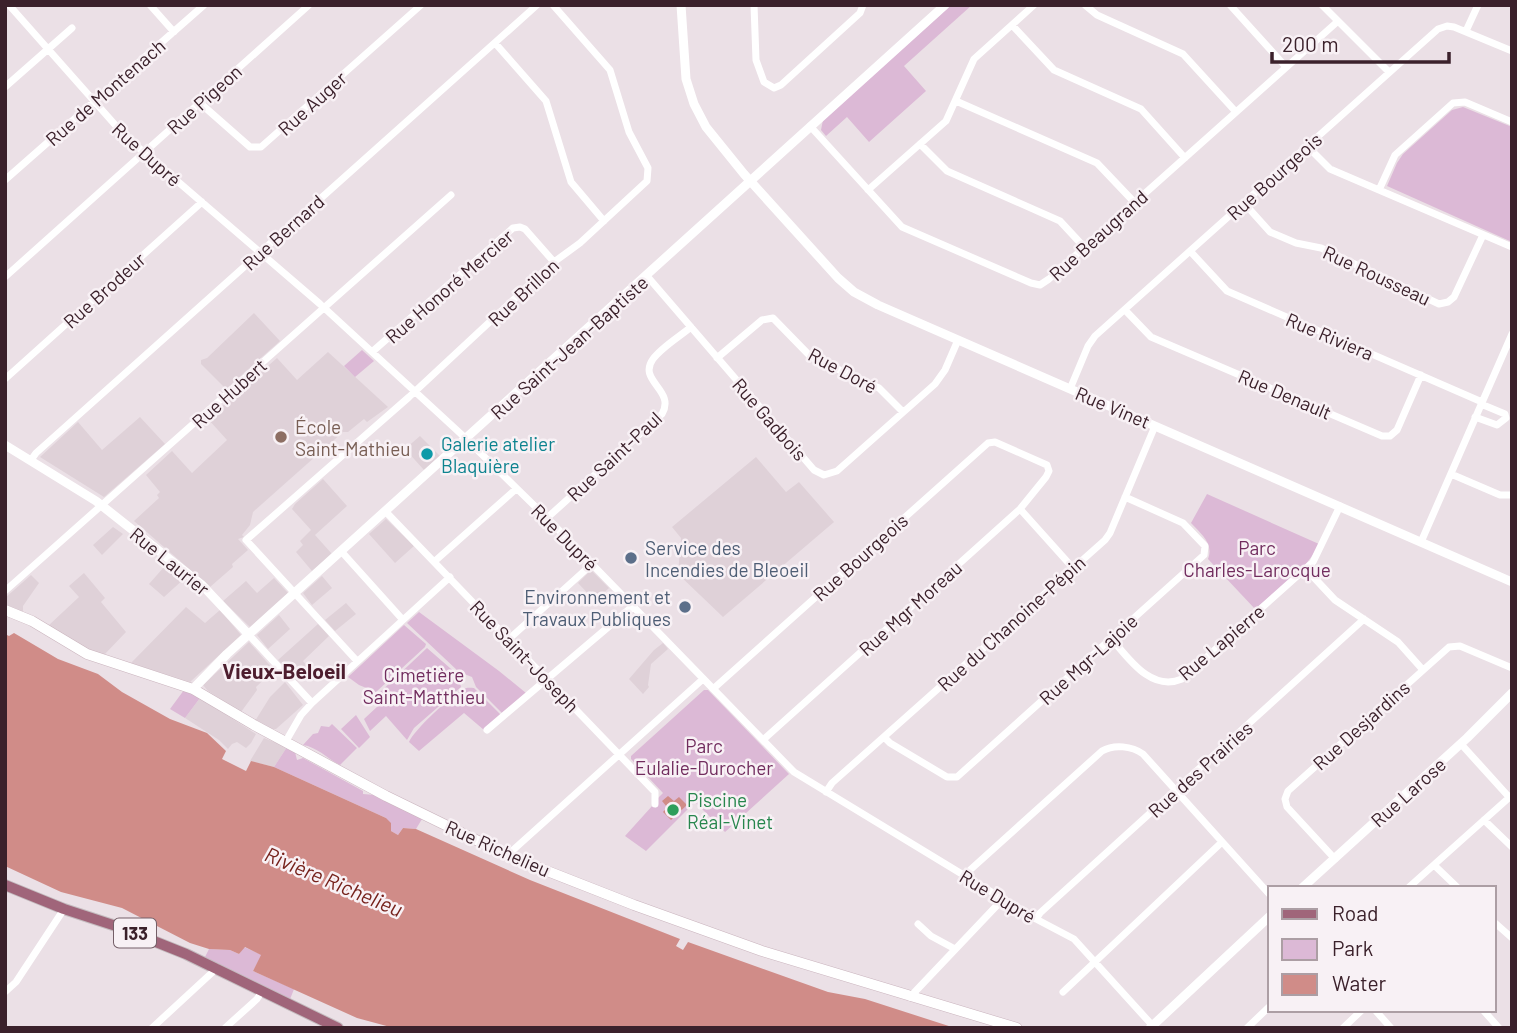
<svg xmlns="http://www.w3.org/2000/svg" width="1517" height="1033" viewBox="0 0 1517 1033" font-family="Barlow,sans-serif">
	<rect width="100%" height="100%" fill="#ebe0e6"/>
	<path fill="#dfd1d8" d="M254 313 280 341 226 389 201 364V360L207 358Z
		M328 352 388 407 367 422 364 419 348 432H343L253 512 250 525 242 535 244 537 238 539 248 550 232 564 233 567 210 587 134 521 159 498 157 495 160 492 146 475 172 451 192 473 227 440 208 419 277 358 297 380Z
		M140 417 165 444 104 497 40 457 78 422 102 450Z
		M420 436 440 456 424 470 405 449Z
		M756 457 786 492 799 482 834 522 723 617 678 574 681 538 672 527Z
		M323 479 347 506 315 535 332 554 312 571 296 552 303 545 300 541 311 530 292 509 295 504Z
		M386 519 414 546 395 563 369 534Z
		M113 527 123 534 102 555 93 545Z
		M164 567 174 576 181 575 185 578 164 597 149 584Z
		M590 571H592L609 588 595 601 578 583Z
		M84 573 105 598 101 602 126 632 104 655 86 649 48 626 79 597 69 586Z
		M31 575 39 583 23 606V612L5 604V598Z
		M322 576 332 588 312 605 303 593Z
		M274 578 288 593 250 627 223 601 246 581 257 593Z
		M346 603 356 614 335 631 325 620Z
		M186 607 205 623 220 610 241 635 190 682 131 663Z
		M279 615 290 629 268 649 257 635Z
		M318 624 329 636 303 661 310 670 297 681 278 660Z
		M249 642 274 670 256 687 257 690 241 712 208 691 203 685Z
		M663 643 668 649 651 664 648 685 649 687 643 694 629 679 654 650Z
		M285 682 303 705 276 729H272L255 721 270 697Z
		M200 698 256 734 251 743 246 748 237 742 232 744 228 749 219 740 185 718Z
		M264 738 287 747 274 767 250 761Z"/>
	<path fill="#dcb9d6" d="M951 5H972L904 66 926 91 869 142 847 117 826 136 821 130 823 120Z
		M1463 107 1512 127V242L1387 186 1397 163 1403 154 1452 110Z
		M362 350 374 361 355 377 344 366Z
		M1207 494 1319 544C1309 568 1274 592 1255 609L1208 559C1214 543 1201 534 1191 523Z
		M419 612 499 671 526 693 502 713 476 687 472 677 459 672 407 623Z
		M404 625 426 644 425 647 376 692 359 685 348 677Z
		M427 648 458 675 461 687 414 728 407 740 386 716 370 731 364 719 378 706 376 699 378 694Z
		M474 688 501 715 484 730 464 713 419 751 409 742C414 730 451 696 462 690 467 687 469 688 474 688Z
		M184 690 200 698 185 718 170 709Z
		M704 690H708L789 774 725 832 695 802 646 851 625 836 653 805 656 808 658 798 663 793 631 759V756Z
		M356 715 370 737 359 748 341 729Z
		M332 724 357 748 340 765C328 759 317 747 303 745L313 734 318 733 321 726 329 727Z
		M287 747 295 752 297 760 303 758 363 791V794L375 795 422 819 416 829 403 828 398 835 391 831 386 818 274 767Z
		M244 947 262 955 253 971 294 989 289 1002 204 959 209 949 230 950 239 954Z"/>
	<path fill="#d08c88" d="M14 633 58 659 98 674 122 692 170 719 207 733 226 751 222 759 246 771 251 761 274 767 386 818 391 823V831L398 835 403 828 416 829 530 880 680 939 676 946 683 950 688 942 828 992 865 999 955 1028H394L357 1018 253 971 261 955 245 947 239 954 230 950 209 949 190 943 122 908 61 892 5 866V634L9 636Z
		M668 796 674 801 679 797 687 805 671 820 663 812 667 807 662 801Z"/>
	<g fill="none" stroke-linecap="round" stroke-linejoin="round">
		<defs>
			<path id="secondary" d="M5 610 32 621 87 654 193 689 254 725 386 796 509 856 634 905 762 951 1017 1028"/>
			<path id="primary" d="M5 885 64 909 116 926 186 954 338 1028"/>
		</defs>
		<use href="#secondary" stroke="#cab4be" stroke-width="11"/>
		<use href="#primary" stroke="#c4bcbf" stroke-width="12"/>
		<path stroke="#fff" stroke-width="7" d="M9 5 125 136 320 304 461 434 551 522 794 772 1036 919 1074 939 1152 1025
			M150 5 174 32
			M754 5 756 60 764 82 774 88 781 85 860 13 863 5
			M1085 5 1097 15 1183 54 1236 112
			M1230 5 1286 67
			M1322 5 1389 72
			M1012 25 1054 70 1141 109 1185 158
			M1466 31 1478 5
			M495 43 546 101 571 182 604 221
			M5 87 72 28
			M956 101 1097 163 1135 203
			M200 103 250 147H261L421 5
			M810 126 902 227 1031 283 1040 285 1049 279 1337 22
			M920 144 947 171 1060 221 1085 248
			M1307 146 1330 169 1512 247
			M5 180 204 5
			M868 190 946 121 974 59 1034 5
			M1379 190 1395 155 1453 103 1465 102 1512 122
			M1244 203 1270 232 1296 243 1321 248 1439 304 1448 302 1454 297 1483 235
			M1190 251 1227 291 1482 402
			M647 276 814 470 824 475 837 471 935 384 945 370 958 340
			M5 277 309 5
			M1125 310 1151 337 1382 436H1390L1397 430 1421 375
			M372 352 513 228 520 227 525 229 554 262
			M717 358 762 320 773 318 811 357 879 388 903 412
			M5 379 202 202
			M1070 389 1088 346 1095 336 1438 29 1447 26 1454 27 1512 51
			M1475 417 1497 425 1506 418 1505 414 1481 404
			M31 460 36 453 537 5
			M1451 474 1500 495H1512
			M1020 509 1073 568
			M386 512 655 792V804
			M547 518 662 414C676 390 637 381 653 359 662 347 679 337 691 327
			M1421 542 1512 334
			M341 551 403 620
			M435 561 516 489
			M1306 569 1335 600 1398 642 1423 670
			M5 591 451 195
			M249 635 312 703
			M1111 638C1129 659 1151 692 1182 679L1313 562 1340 506
			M509 639 592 564
			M357 661 246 540 409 397 554 262 580 243 647 181 648 168 629 132 610 70 553 5
			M713 689 988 443 995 442 1047 465 1049 471 1046 477 1020 509 763 740
			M487 730 633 606
			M884 737 890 743 947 777H957L1204 555 1205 546 1183 523 1125 497
			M286 741 301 715 312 703 450 577
			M1461 744 1509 797
			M826 792 832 783 1105 540 1110 533 1155 426
			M1484 820 1512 847
			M509 856 512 851 703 679
			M1335 859 1287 807 1285 799 1288 791 1449 647 1460 646 1512 668
			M1434 865 1458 888
			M966 877 970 870 1102 751C1114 744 1132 746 1143 754L1270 895
			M1408 888 1512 795
			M1036 919 1040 913 1364 619
			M1494 922 1512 938
			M918 924 931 936 955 949
			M5 992 16 982 64 909
			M1063 992 1222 842
			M910 997 1003 899
			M1375 1010 1391 1028
			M1483 1010 1499 1028
			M152 1028 217 968
			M225 1028 257 999 262 991
			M1247 1028 1270 1006
			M1343 1028 1362 1010"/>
		<path stroke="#fff" stroke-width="9" d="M681 5 686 79 694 104 706 127 744 174 838 278 854 292 878 305 1512 582
			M5 445 96 501 202 585 249 635
			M193 689 227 654 945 5
			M1302 888 1467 738 1512 693
			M1150 1028 1270 916"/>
		<use href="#secondary" stroke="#fff" stroke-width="10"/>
		<use href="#primary" stroke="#a0657a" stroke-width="10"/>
	</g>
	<circle fill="#8d6e63" stroke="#f8f1f5" stroke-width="2.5" cx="281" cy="437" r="7"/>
	<circle fill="#0f9aa8" stroke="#f8f1f5" stroke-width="2.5" cx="427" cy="454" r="7"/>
	<g fill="#5c6f8a" stroke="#f8f1f5" stroke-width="2.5">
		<circle cx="631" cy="558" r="7"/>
		<circle cx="685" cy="607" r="7"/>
	</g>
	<circle fill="#2e9e5b" stroke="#f8f1f5" stroke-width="2.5" cx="673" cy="810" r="7"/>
	<g text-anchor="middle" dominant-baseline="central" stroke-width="5" stroke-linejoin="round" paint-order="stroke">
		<rect fill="#f8f1f5" stroke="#745f68" stroke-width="2" x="114" y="918.5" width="42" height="29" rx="5"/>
		<g font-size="18" font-weight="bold" fill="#3b212b">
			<text x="135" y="933">133</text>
		</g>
		<g font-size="19" fill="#3b212b" stroke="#f8f1f5">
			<text transform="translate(105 92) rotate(-41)">Rue de Montenach</text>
			<text transform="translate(204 99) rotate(-42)">Rue Pigeon</text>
			<text transform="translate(312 103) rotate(-42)">Rue Auger</text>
			<text transform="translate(147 154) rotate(42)">Rue Dupré</text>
			<text transform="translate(1274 176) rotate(-42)">Rue Bourgeois</text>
			<text transform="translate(283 232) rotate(-42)">Rue Bernard</text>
			<text transform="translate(1098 235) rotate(-42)">Rue Beaugrand</text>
			<text transform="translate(1377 275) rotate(25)">Rue Rousseau</text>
			<text transform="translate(449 286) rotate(-41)">Rue Honoré Mercier</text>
			<text transform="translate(104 290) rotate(-42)">Rue Brodeur</text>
			<text transform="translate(523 292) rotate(-43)">Rue Brillon</text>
			<text transform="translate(1330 336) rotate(23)">Rue Riviera</text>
			<text transform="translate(569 347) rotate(-42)">Rue Saint-Jean-Baptiste</text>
			<text transform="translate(843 370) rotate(28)">Rue Doré</text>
			<text transform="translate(229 393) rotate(-42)">Rue Hubert</text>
			<text transform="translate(1285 394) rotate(23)">Rue Denault</text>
			<text transform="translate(1113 407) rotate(23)">Rue Vinet</text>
			<text transform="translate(770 419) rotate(49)">Rue Gadbois</text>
			<text transform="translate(614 456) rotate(-43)">Rue Saint-Paul</text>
			<text transform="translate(565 537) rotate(45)">Rue Dupré</text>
			<text transform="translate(860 557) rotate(-42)">Rue Bourgeois</text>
			<text transform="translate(170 561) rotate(39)">Rue Laurier</text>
			<text transform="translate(910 608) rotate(-42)">Rue Mgr Moreau</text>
			<text transform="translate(1011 623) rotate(-42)">Rue du Chanoine-Pépin</text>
			<text transform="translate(1221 642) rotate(-40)">Rue Lapierre</text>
			<text transform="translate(525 656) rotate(46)">Rue Saint-Joseph</text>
			<text transform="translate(1088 659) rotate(-42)">Rue Mgr-Lajoie</text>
			<text transform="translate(1361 725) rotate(-42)">Rue Desjardins</text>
			<text transform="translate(1200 769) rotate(-42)">Rue des Prairies</text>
			<text transform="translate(1408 792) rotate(-42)">Rue Larose</text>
			<text transform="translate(498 848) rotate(24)">Rue Richelieu</text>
			<text transform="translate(998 896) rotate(31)">Rue Dupré</text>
		</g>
		<g font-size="19" fill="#785e54" stroke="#f8f1f5" text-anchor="start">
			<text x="295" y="426">École<tspan x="295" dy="22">Saint-Mathieu</tspan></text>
		</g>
		<g font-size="19" fill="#0d838f" stroke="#f8f1f5" text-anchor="start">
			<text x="441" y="443">Galerie atelier<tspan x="441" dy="22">Blaquière</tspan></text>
		</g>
		<g font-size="19" fill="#4e5e75" stroke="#f8f1f5" text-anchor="start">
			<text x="645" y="547">Service des<tspan x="645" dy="22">Incendies de Bleoeil</tspan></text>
			<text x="671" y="596" text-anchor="end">Environnement et<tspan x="671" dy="22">Travaux Publiques</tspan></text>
		</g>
		<g font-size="19" fill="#712c5e" stroke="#f8f1f5">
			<text x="1257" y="547">Parc<tspan x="1257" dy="22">Charles-Larocque</tspan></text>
			<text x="424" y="674">Cimetière<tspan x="424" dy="22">Saint-Matthieu</tspan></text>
			<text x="704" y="745">Parc<tspan x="704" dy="22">Eulalie-Durocher</tspan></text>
		</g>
		<g font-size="19" fill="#27864d" stroke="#f8f1f5" text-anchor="start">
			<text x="687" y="799">Piscine<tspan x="687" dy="22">Réal-Vinet</tspan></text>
		</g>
		<g font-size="21" font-weight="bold" fill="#4d1d2e" stroke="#f8f1f5">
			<text x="284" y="670">Vieux-Beloeil</text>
		</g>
		<g font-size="21" font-style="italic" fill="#76221c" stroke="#f8f1f5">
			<text transform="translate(334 881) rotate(23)">Rivière Richelieu</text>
		</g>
	</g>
	<rect width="1517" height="1033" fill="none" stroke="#3b212b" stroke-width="14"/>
	<rect x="1268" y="886" width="228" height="126" fill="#f8f1f5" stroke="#ac9ea4" stroke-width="2"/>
	<rect x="1282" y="909" width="35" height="10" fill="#a0657a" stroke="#ac9ea4" stroke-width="2"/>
	<text x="1332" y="921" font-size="21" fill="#3b212b">Road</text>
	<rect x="1282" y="939" width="35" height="21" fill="#dcb9d6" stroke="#ac9ea4" stroke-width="2"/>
	<text x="1332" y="956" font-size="21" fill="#3b212b">Park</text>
	<rect x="1282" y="974" width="35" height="21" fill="#d08c88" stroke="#ac9ea4" stroke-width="2"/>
	<text x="1332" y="991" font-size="21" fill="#3b212b">Water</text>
	<path d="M1272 52v10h177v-10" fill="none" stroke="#3b212b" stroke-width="3.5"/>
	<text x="1282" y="52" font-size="21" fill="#3b212b" stroke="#f8f1f5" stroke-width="5" paint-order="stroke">200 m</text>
</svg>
